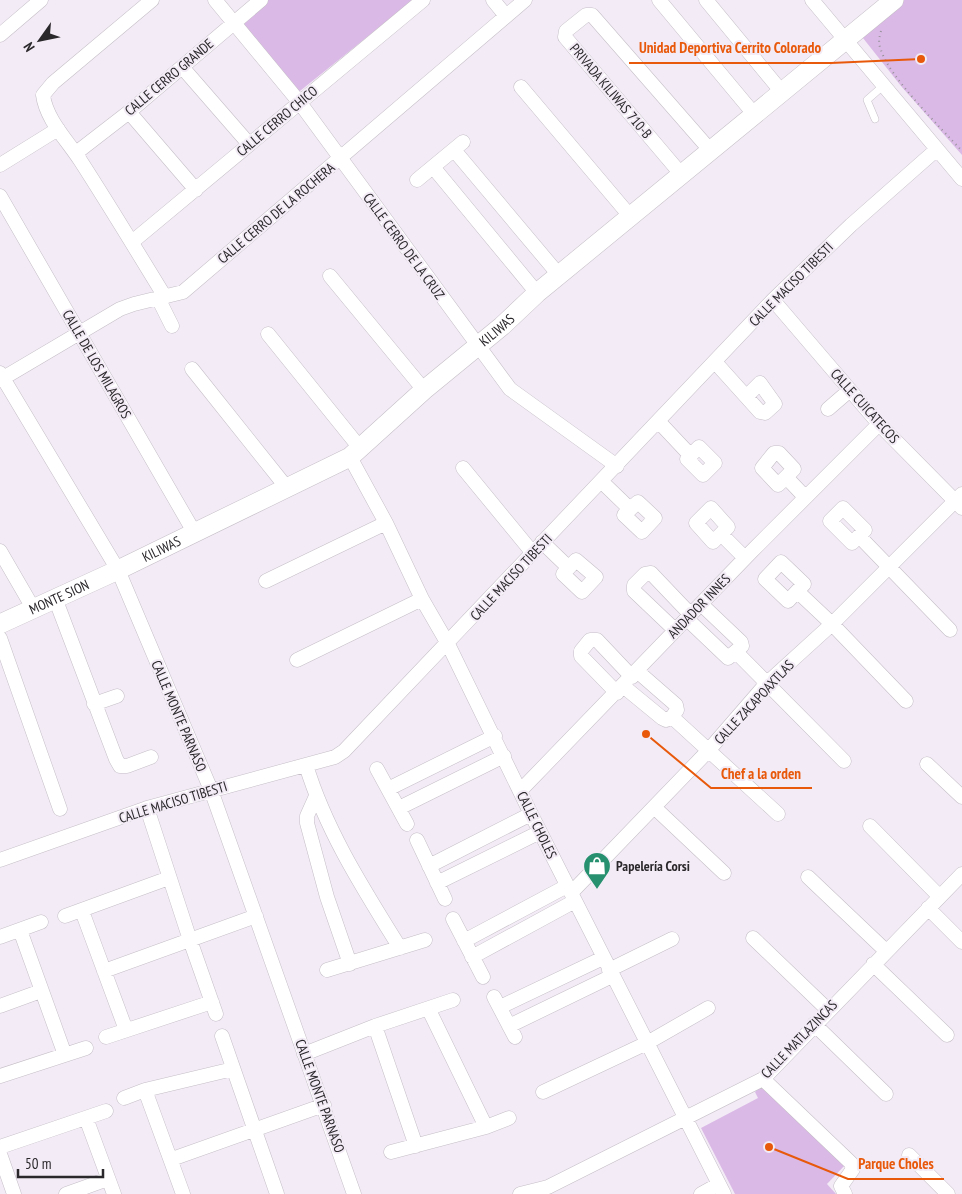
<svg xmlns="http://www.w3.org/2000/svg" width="962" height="1194" viewBox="0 0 962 1194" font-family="'PT Sans Narrow',sans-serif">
	<rect width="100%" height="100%" fill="#f3ecf6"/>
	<path fill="#dab9e6" d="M268 0H413L295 95 239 24Z
		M899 0H962V155L901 86 859 33Z
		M763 1084 845 1165 827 1184 836 1194H735L701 1128 758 1098 755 1092Z"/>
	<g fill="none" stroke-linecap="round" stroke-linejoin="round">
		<defs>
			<path id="lane" d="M875 119 867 100 883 86"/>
			<path id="street" d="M152 0 53 83 43 95C46 119 67 140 80 160 109 205 137 251 165 297
				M215 0 300 103 510 389 617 466
				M493 0 506 16
				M659 0 754 114
				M706 0 781 91
				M812 0 962 179
				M0 35 41 0
				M182 67 249 144
				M521 87 630 216
				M129 112 196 190
				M454 150 559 275
				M76 153 129 112 261 0
				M0 165 58 129
				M433 167 537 293
				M681 174 565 37 566 31 586 15H592L710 150
				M417 180 463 142
				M0 196 194 532
				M132 242 423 0
				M330 276 424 390
				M158 298 172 326
				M773 300 879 424 962 508
				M268 334 360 448
				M715 362 760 412 765 413 775 404 760 383 747 396
				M192 369 287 488
				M0 373 118 570 211 790 354 1194
				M0 380 120 309 134 304 183 292 525 0
				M828 409 850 390
				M659 422 690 455
				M699 447 715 463 703 475 687 459Z
				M774 453H779L794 469 778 485 762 468Z
				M350 457 386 523 422 599 448 644 531 814 724 1194
				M463 468 532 552
				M787 478 805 497
				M601 481 630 509
				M638 502 655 518 642 532 624 515Z
				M711 508 728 527 713 542 696 523Z
				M843 508 865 530 852 543 830 521Z
				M722 535 745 558
				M859 536 950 630
				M542 542 568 567
				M0 551 33 608
				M576 560 596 577 582 592 563 574Z
				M781 562 804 584 788 601 765 579Z
				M266 581 386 523
				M798 592 832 624 906 701
				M55 598 116 759 120 766H127L151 757
				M687 619 728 658 742 646 741 642 701 604
				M675 630 634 591V585L645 574 651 573 691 615
				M0 638 60 809
				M736 652 844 761
				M297 660 422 599
				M623 686 662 718 666 720 672 717 677 710 676 705 637 671
				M617 693 581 656V651L590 640H597L632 677
				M94 704 117 696
				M672 717 778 814
				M927 764 962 797
				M306 765C326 831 364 890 400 948
				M377 769 407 824
				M388 789 495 736
				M520 791 752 551 879 424
				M316 796 307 816V823L327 897 350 964
				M654 807 724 873
				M147 808 190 940 216 1014
				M399 808 504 756
				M870 826 939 896
				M417 840 445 899
				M0 860 147 808 335 757 344 751 773 300 851 225 936 150
				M429 866 531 814
				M808 877 886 951
				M437 883 540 832
				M571 893 708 751 766 684 832 624 962 494
				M928 908 962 942
				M82 911 126 1030
				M65 916 169 878
				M453 919 483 977
				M20 930 65 1055
				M0 937 41 922
				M753 938 828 1010
				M464 941 567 886
				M472 957 575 901
				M873 964 947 1035
				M327 970 425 940
				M609 970 672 939
				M104 971 256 916
				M494 997 515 1037
				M0 1006 41 991
				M500 1007 603 958
				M429 1010 486 1127
				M814 1024 886 1094
				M375 1026 416 1146
				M509 1026 612 976
				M222 1036 277 1194
				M106 1037 212 1002
				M304 1054 375 1026 453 1000
				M0 1076 86 1048
				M763 1079 851 1163 853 1169 841 1186 845 1194
				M145 1090 183 1194
				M543 1092 647 1043 708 1008
				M124 1098 145 1090 233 1069
				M86 1118 114 1194
				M0 1147 106 1111
				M391 1152 486 1127 509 1118
				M0 1154 14 1194
				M909 1155 948 1194
				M172 1159 324 1105
				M66 1194 108 1179
				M520 1194 548 1187 763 1079 962 874
				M701 1194 719 1184"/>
			<g id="secondary">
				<path id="s1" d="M0 624 118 570 350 457 424 390 502 326 537 293 894 0"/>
			</g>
		</defs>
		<use href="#lane" stroke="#c5bec7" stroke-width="8"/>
		<use href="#street" stroke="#c5bec7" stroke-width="15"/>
		<use href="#secondary" stroke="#c5bec7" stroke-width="20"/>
		<path stroke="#98939b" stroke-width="2" stroke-dasharray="1 4" stroke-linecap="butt" d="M881 31C879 38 878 43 881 50 889 77 941 128 962 151"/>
		<use href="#lane" stroke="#fff" stroke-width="7"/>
		<use href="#street" stroke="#fff" stroke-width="14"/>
		<use href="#secondary" stroke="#fff" stroke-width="19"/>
	</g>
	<defs>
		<symbol id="shop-pin" viewBox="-11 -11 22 30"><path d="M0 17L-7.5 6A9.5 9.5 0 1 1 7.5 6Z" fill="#27916f" stroke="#f3ecf6"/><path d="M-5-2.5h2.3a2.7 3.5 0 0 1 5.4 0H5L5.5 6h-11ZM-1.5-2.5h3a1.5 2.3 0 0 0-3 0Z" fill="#fff"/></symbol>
	</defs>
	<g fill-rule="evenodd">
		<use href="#shop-pin" x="581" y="850" width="32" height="43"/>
	</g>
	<g text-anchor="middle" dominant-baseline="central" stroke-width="4" stroke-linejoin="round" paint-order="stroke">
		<g font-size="14" fill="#2b282c" stroke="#f3ecf6">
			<text transform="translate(169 77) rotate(-40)">CALLE CERRO GRANDE</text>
			<text transform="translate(611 91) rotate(50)">PRIVADA KILIWAS 710-B</text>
			<text transform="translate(277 121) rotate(-40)">CALLE CERRO CHICO</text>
			<text transform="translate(276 213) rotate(-40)">CALLE CERRO DE LA ROCHERA</text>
			<text transform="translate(404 246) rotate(54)">CALLE CERRO DE LA CRUZ</text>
			<text transform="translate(791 284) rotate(-45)">CALLE MACISO TIBESTI</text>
			<text stroke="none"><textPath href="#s1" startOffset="582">KILIWAS</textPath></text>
			<text transform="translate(97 364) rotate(60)">CALLE DE LOS MILAGROS</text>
			<text transform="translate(865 406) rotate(48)">CALLE CUICATECOS</text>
			<text stroke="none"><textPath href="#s1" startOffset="178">KILIWAS</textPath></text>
			<text transform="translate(511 577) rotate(-47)">CALLE MACISO TIBESTI</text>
			<text stroke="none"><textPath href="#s1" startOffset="65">MONTE SION</textPath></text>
			<text transform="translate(699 606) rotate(-46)">ANDADOR INNES</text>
			<text transform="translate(754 702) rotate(-47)">CALLE ZACAPOAXTLAS</text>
			<text transform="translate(179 716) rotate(67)">CALLE MONTE PARNASO</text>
			<text transform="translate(173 802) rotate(-17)">CALLE MACISO TIBESTI</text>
			<text transform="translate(537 825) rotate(64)">CALLE CHOLES</text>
			<text transform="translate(799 1039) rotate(-46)">CALLE MATLAZINCAS</text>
			<text transform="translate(320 1096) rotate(70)">CALLE MONTE PARNASO</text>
		</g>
		<g font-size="14" font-weight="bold" fill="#2b282c" stroke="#f3ecf6" text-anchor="start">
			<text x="616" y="866">Papelería Corsi</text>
		</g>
	</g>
	<path fill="none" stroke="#e8590c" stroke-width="2" d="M921 59L831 63H629M646 734L711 788H812M769 1147L848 1179H944"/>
	<g fill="#e8590c" stroke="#f3ecf6" stroke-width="2">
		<circle cx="921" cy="59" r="5"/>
		<circle cx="646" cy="734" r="5"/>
		<circle cx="769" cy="1147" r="5"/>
	</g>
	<g font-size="15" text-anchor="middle" font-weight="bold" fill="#e8590c" stroke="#f3ecf6" stroke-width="4" stroke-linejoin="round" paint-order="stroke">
		<text x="730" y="53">Unidad Deportiva Cerrito Colorado</text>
		<text x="761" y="779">Chef a la orden</text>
		<text x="896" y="1169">Parque Choles</text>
	</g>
	<g transform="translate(40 40) rotate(237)" stroke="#f3ecf6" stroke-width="4" paint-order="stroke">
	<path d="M0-4L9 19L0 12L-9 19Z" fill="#2b282c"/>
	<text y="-8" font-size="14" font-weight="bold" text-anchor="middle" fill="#2b282c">N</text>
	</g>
	<path d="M18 1169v8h85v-8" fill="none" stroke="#2b282c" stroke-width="2.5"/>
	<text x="25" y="1169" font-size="15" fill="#2b282c" stroke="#f3ecf6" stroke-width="4" paint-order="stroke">50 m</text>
</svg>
